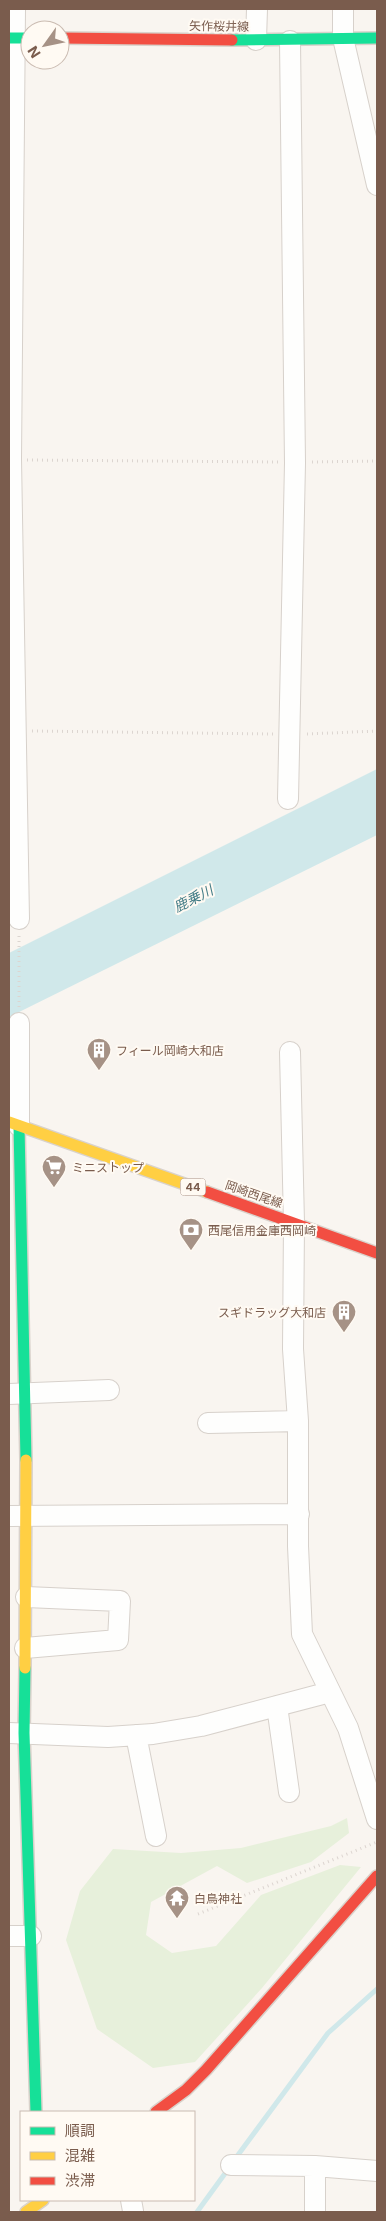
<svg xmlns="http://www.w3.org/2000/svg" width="386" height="2221" viewBox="0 0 386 2221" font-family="Inter,'Noto Sans JP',sans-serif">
	<rect width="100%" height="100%" fill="#f9f5f0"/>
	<path fill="#e7f0db" d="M347 1818 349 1833 311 1862 247 1883 217 1866 151 1902 146 1935 172 1953 216 1946 261 1895 340 1865 361 1867 262 1988 195 2062 153 2068 97 2029 66 1940 80 1891 113 1849 181 1853 241 1848 331 1826Z"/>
	<path fill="#d0e8ea" d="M377 769V835L9 1017V953Z"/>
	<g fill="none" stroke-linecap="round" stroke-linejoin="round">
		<path stroke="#d0e8ea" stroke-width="5" d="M235 2159 328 2033 377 1989
			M197 2212 229 2168"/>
		<defs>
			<path id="street" d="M15 9 11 459 19 919
				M343 9V38L377 185
				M256 40 257 9
				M288 799 295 463 290 41
				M290 1052 294 1223 293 1349 298 1421V1546L302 1634 348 1728 377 1819
				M19 1126V1023
				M9 1394 109 1390
				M208 1423 298 1421
				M9 1516 299 1514
				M25 1648 118 1640 120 1601 26 1597
				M277 1706 289 1792
				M9 1733 108 1737 153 1734 201 1726 330 1692
				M136 1735 156 1836
				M9 1936H31
				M231 2165 315 2166 377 2171
				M315 2166V2212
				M131 2200 133 2211"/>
			<path id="fast" d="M9 38H30
				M232 40 377 38
				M19 1126 26 1460
				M25 1668 24 1733 36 2112"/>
			<path id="slow" d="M9 1122 207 1192
				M25 1668 26 1460
				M26 2212 43 2200"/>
			<path id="jam" d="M60 38 232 40
				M207 1192 377 1253
				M156 2112 186 2090 206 2070 377 1876"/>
		</defs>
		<use href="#street" stroke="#d7d1cb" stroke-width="22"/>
		<use href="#fast" stroke="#d9d2cb" stroke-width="14"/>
		<use href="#slow" stroke="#d9d2cb" stroke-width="14"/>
		<use href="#jam" stroke="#d9d2cb" stroke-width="14"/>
		<path stroke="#dcd5d0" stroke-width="3" stroke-dasharray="1 4" stroke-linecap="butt" d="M27 460 278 462
			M312 462 377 461
			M32 731 273 734
			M307 734 377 731
			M19 1007V936
			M198 1914 377 1842"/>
		<use href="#street" stroke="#fefefd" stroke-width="20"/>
		<use href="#fast" stroke="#16e098" stroke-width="11"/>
		<use href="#slow" stroke="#ffcf43" stroke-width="11"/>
		<use href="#jam" stroke="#f24e42" stroke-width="11"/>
	</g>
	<defs>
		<symbol id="building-pin" viewBox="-11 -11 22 30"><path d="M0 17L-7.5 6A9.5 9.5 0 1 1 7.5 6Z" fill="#a69286" stroke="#fffaf3"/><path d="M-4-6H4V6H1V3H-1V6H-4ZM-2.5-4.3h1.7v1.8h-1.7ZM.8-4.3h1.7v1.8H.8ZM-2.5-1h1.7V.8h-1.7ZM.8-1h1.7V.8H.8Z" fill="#fff"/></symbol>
		<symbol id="supermarket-pin" viewBox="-11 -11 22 30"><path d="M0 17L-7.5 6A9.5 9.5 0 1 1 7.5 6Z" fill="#a69286" stroke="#fffaf3"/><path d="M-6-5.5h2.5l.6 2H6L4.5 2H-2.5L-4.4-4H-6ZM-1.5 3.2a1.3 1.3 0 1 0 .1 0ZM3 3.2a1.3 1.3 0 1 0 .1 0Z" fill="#fff"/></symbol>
		<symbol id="bank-pin" viewBox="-11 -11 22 30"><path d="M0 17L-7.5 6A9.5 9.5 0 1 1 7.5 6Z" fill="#a69286" stroke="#fffaf3"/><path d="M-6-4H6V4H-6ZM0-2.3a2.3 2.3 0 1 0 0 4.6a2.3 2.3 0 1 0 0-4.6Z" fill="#fff"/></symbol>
		<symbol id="temple-pin" viewBox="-11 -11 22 30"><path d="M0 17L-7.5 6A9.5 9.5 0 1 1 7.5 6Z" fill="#a69286" stroke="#fffaf3"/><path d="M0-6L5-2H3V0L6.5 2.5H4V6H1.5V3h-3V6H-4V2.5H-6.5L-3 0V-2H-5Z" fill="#fff"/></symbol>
	</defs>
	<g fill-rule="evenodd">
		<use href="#building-pin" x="85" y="1036" width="28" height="38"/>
		<use href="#supermarket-pin" x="40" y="1153" width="28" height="38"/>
		<use href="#bank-pin" x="177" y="1216" width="28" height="38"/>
		<use href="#building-pin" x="330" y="1298" width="28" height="38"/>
		<use href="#temple-pin" x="163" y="1884" width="28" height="38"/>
	</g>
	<g text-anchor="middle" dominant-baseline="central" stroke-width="4" stroke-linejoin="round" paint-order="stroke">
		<rect fill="#fffaf3" stroke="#a28b7f" stroke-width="1" x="180.5" y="1178.5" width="25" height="17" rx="4"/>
		<g font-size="11" font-weight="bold" fill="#7a5c4d">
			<text x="193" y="1187">44</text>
		</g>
		<g font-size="12" fill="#7a5c4d" stroke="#fffaf3">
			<text transform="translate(219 26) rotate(1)">矢作桜井線</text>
			<text transform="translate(254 1194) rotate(19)">岡崎西尾線</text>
		</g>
		<g font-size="12" fill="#7a5c4d" stroke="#fffaf3" text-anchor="start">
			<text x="116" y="1050">フィール岡崎大和店</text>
			<text x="72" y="1167">ミニストップ</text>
			<text x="208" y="1230">西尾信用金庫西岡崎</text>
			<text x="326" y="1312" text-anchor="end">スギドラッグ大和店</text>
			<text x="194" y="1898">白鳥神社</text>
		</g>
		<g font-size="14" font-style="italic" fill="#437c86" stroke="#fffaf3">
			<text transform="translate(193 898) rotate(-27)">鹿乗川</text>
		</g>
	</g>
	<rect width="386" height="2221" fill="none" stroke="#7a5c4d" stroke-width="20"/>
	<rect x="20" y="2111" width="175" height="90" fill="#fffaf3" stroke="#cabbb1"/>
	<rect x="30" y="2127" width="25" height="8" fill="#16e098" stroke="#cabbb1"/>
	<text x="65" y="2136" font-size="15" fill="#7a5c4d">順調</text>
	<rect x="30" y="2152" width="25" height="8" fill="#ffcf43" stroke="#cabbb1"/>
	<text x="65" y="2161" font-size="15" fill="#7a5c4d">混雑</text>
	<rect x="30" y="2177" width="25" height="8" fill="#f24e42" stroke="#cabbb1"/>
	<text x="65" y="2186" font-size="15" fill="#7a5c4d">渋滞</text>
	<g transform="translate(45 45) rotate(237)"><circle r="24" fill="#fffaf3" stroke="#cabbb1"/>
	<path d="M0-4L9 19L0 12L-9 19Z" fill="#a69286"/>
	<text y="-8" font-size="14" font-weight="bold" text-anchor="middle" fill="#7a5c4d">N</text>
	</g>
</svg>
